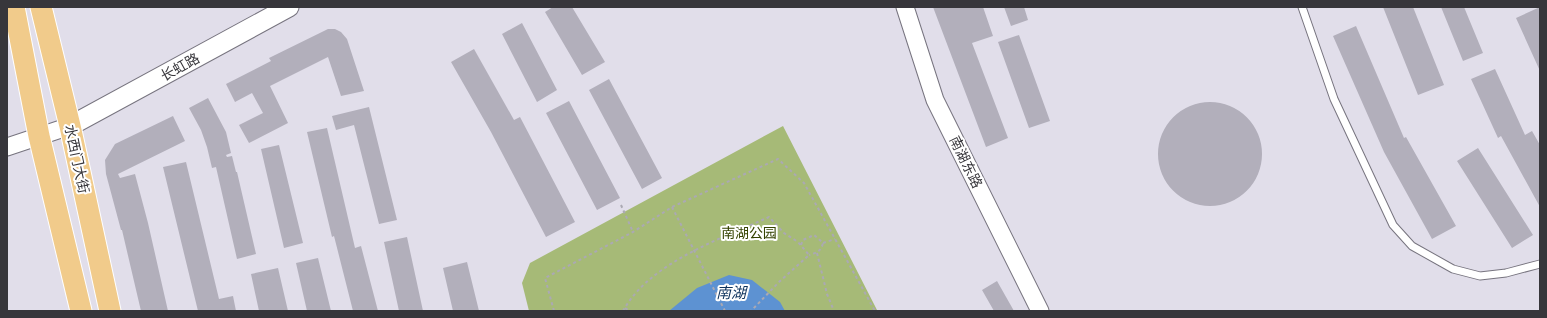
<svg xmlns="http://www.w3.org/2000/svg" width="1547" height="318" viewBox="0 0 1547 318" font-family="Roboto,'Noto Sans SC',sans-serif">
	<rect width="100%" height="100%" fill="#e1deea"/>
	<path fill="#a6ba77" d="M783 126 877 310 879 311H529L522 283 530 263Z"/>
	<path fill="#5d92d2" d="M729 275 752 280 780 302 785 311H669L697 288Z"/>
	<path fill="#b2afbb" d="M553 7H572L605 62 582 75 545 12Z
		M933 7H983L993 36 972 43 1008 138 986 147Z
		M1004 7H1024L1028 20 1011 26Z
		M1383 7H1413L1444 85 1418 95Z
		M1441 7H1464L1483 53 1463 61Z
		M1540 7V71L1516 18Z
		M522 23 557 90 537 102 502 34Z
		M1356 26 1404 138 1406 137 1456 226 1432 239 1384 152 1333 36Z
		M328 29H335L341 32 347 39 364 91 341 96 328 57 270 86 288 123 249 143 239 125 263 113 252 93 235 102 226 84 271 61 269 58Z
		M1019 35 1050 121 1029 128 998 42Z
		M474 49 514 120 520 117 575 222 546 237 491 132 451 62Z
		M1495 69 1525 135 1532 131 1540 145V207L1501 136 1498 138 1471 79Z
		M609 79 662 178 642 189 589 90Z
		M208 98 226 132 231 153 226 155 227 157 232 156 236 172H237L256 254 237 259 216 167 212 168 207 147 201 130 189 108Z
		M569 101 620 198 597 210 546 113Z
		M1158 154a52 52 0 1 1 104 0a52 52 0 1 1-104 0Z
		M369 107 397 220 379 224 354 125 336 130 332 116Z
		M173 116 185 141 118 174 120 178 135 174 148 223 168 311H141L122 230H121L106 174 105 160 115 144Z
		M327 128 355 248 361 246 378 311H353L334 236 332 237 307 132Z
		M279 145 303 243 284 248 261 149Z
		M1478 148 1533 235 1512 248 1457 161Z
		M186 162 219 299 233 296 236 311H198L163 167Z
		M407 237 423 311H399L384 242Z
		M318 258 331 311H307L296 263Z
		M467 262 479 311H453L443 268Z
		M278 268 288 311H259L251 274Z
		M997 281 1014 311H994L982 290Z"/>
	<g fill="none" stroke-linecap="round" stroke-linejoin="round">
		<defs>
			<path id="service" d="M1302 7 1334 99 1393 225 1412 246 1453 269 1480 276 1506 273 1540 264"/>
			<path id="tertiary" d="M905 7 935 100 1040 311
				M7 147 70 126"/>
			<path id="secondary" d="M70 126 289 7"/>
			<path id="primary" d="M14 7 39 136 81 311
				M41 7 70 126 110 311"/>
		</defs>
		<use href="#service" stroke="#77747f" stroke-width="9"/>
		<use href="#tertiary" stroke="#77747f" stroke-width="19"/>
		<use href="#secondary" stroke="#77747f" stroke-width="21"/>
		<use href="#primary" stroke="#fff" stroke-width="23"/>
		<path stroke="#aba9b3" stroke-width="2" stroke-dasharray="3 3" stroke-linecap="butt" d="M621 205 633 232
			M672 207 725 311
			M823 243 835 239
			M801 245 803 240 814 235 823 243C821 251 817 253 809 255
			M817 253 827 294 834 311
			M625 308 630 311
			M554 311 545 278 633 232 672 207 778 159 804 183 875 311
			M623 311C650 262 721 239 769 217L784 233 798 242 809 255 780 281 751 311"/>
		<use href="#service" stroke="#fff" stroke-width="7"/>
		<use href="#tertiary" stroke="#fff" stroke-width="17"/>
		<use href="#secondary" stroke="#fff" stroke-width="19"/>
		<use href="#primary" stroke="#f1cb8b" stroke-width="21"/>
	</g>
	<g text-anchor="middle" dominant-baseline="central" stroke-width="4" stroke-linejoin="round" paint-order="stroke">
		<g font-size="14" fill="#37363b" stroke="#fff">
			<text transform="translate(180 67) rotate(-29)">长虹路</text>
			<text transform="translate(77 159) rotate(78)">水西门大街</text>
			<text transform="translate(966 162) rotate(64)">南湖东路</text>
		</g>
		<g font-size="14" fill="#344200" stroke="#fff">
			<text x="749" y="233">南湖公园</text>
		</g>
		<g font-size="15" font-style="italic" fill="#0d325c" stroke="#fff">
			<text x="731" y="293">南湖</text>
		</g>
	</g>
	<rect width="1547" height="318" fill="none" stroke="#37363b" stroke-width="16"/>
</svg>
